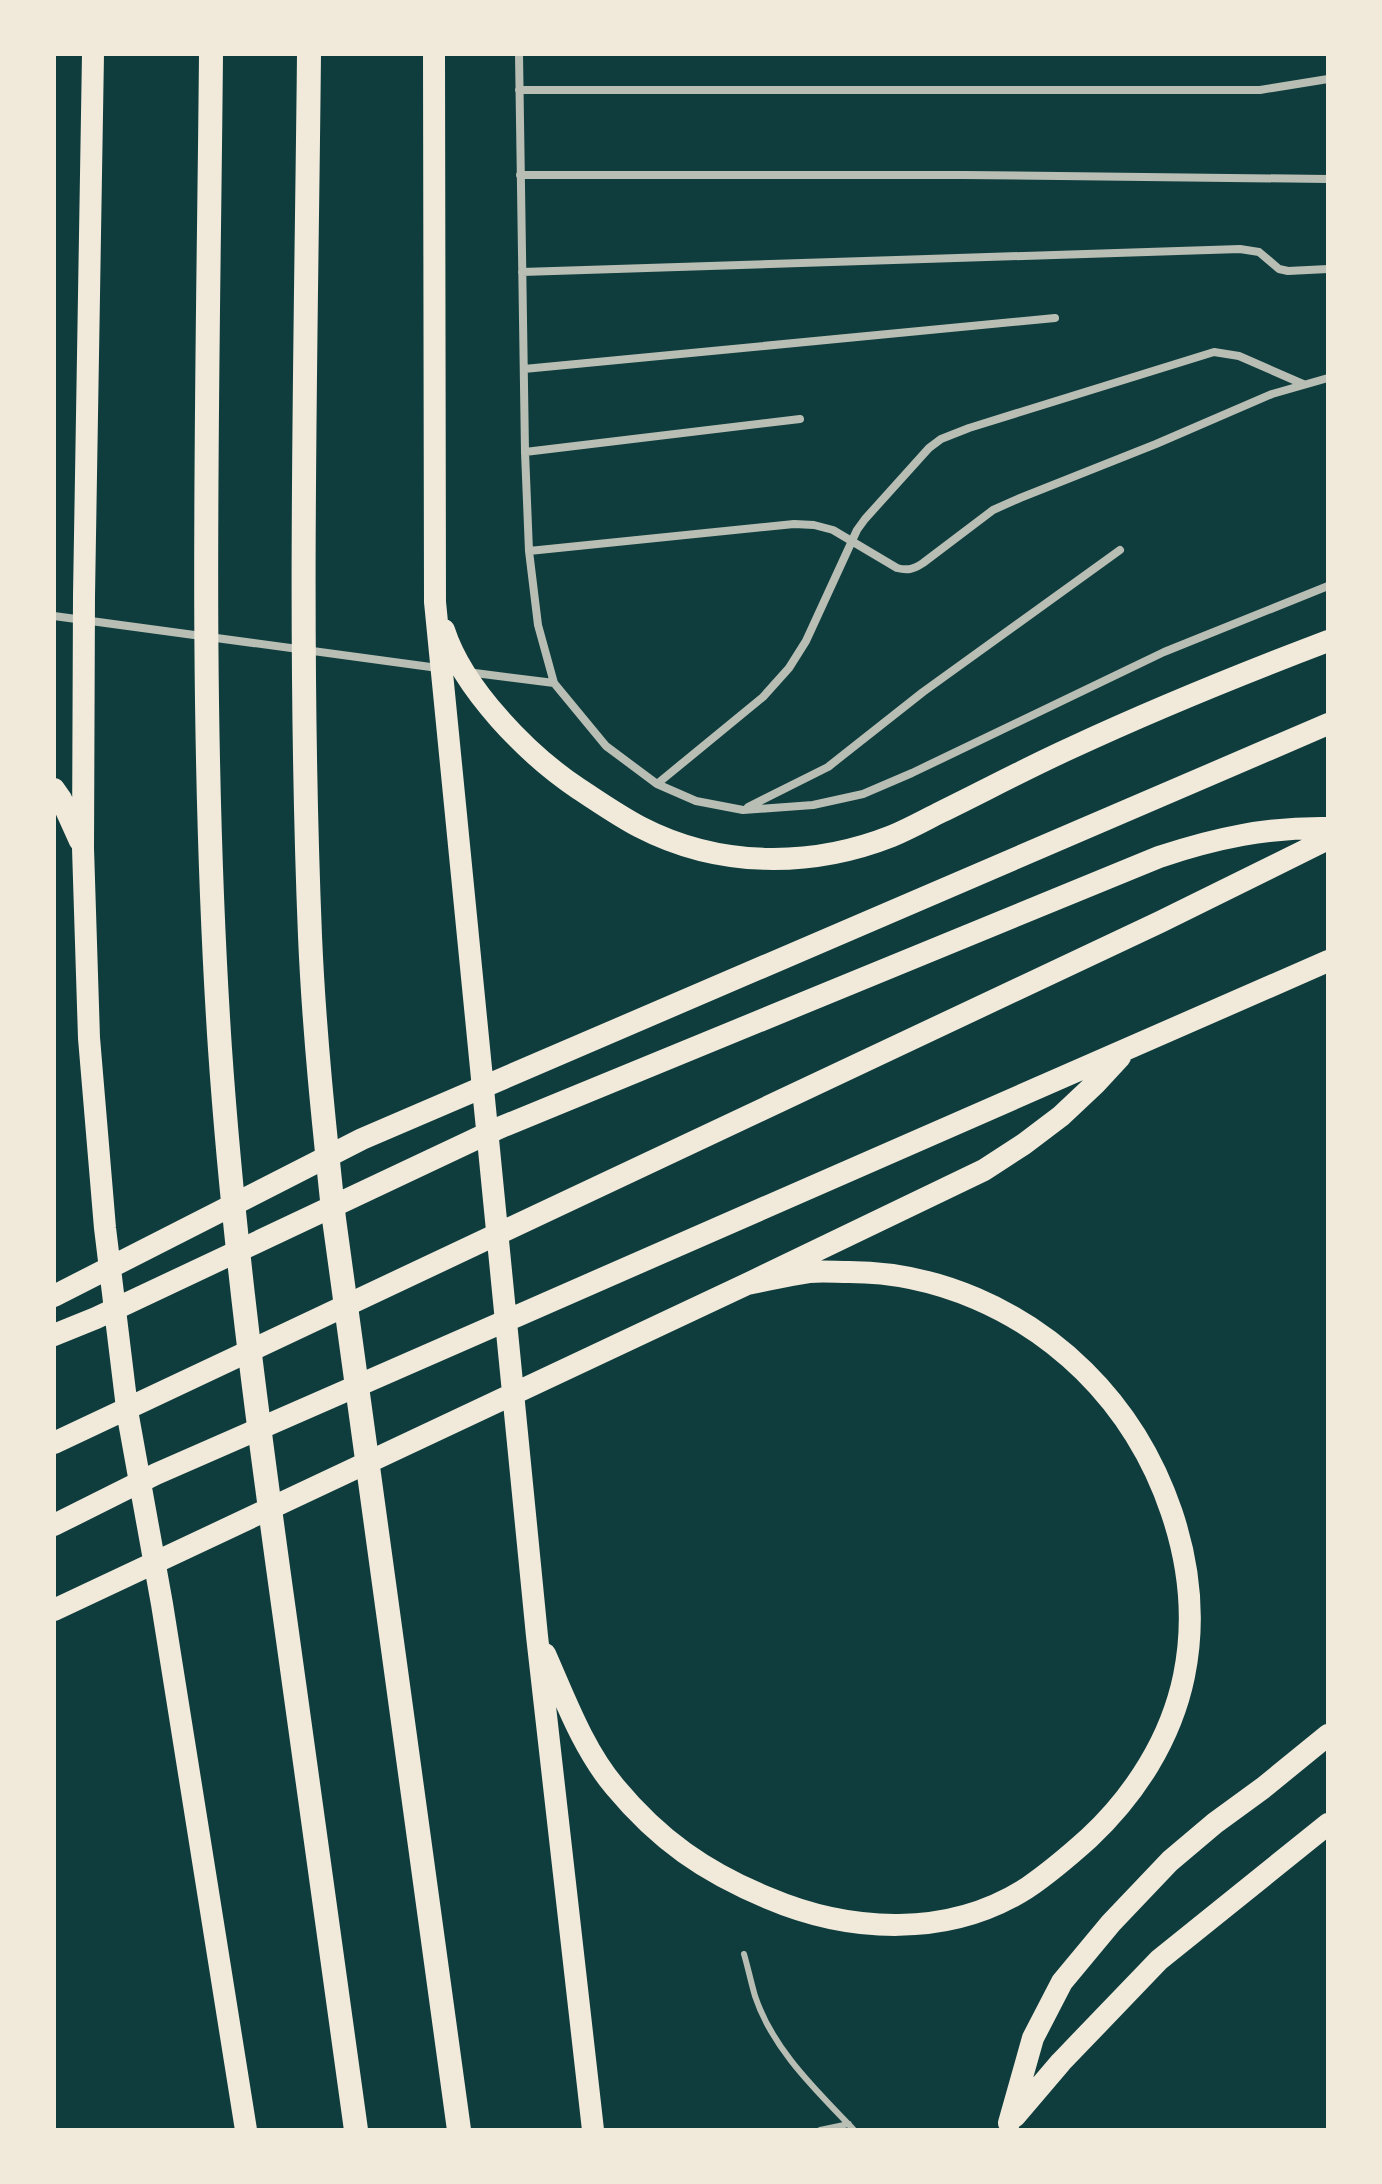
<svg xmlns="http://www.w3.org/2000/svg" width="1382" height="2184" viewBox="0 0 1382 2184" font-family="Commissioner,sans-serif">
	<rect width="100%" height="100%" fill="#0f3d3e"/>
	<g fill="none" stroke-linecap="round" stroke-linejoin="round">
		<path stroke="#b8beb3" stroke-width="6" d="M744 1954C748 1968 751 1982 755 1996 773 2050 816 2090 854 2130
			M820 2130 849 2124"/>
		<path stroke="#b8beb3" stroke-width="8" d="M519 54 525 452 529 551 538 625 554 683 606 746 657 784 696 801 743 810 813 805 863 794 912 773 1164 652 1328 586
			M519 90H1260L1328 79
			M520 175H963L1328 179
			M522 272 1240 249 1259 252 1279 269 1288 271 1328 269
			M524 369 1055 318
			M525 452 800 419
			M529 551 794 524 814 525 833 530 897 568C908 571 914 569 923 563L993 510 1020 498 1156 444 1272 394 1328 378
			M54 616 438 668
			M467 672 554 683
			M657 784 763 697 789 668 806 641 857 530 865 519 929 448 941 439 969 428 1214 352 1239 356 1303 384
			M748 807 828 767 923 692 1120 550"/>
		<path stroke="#f1e9da" stroke-width="22" d="M93 54 84 596 83 848 89 1038 105 1228 128 1416 162 1604 246 2130
			M434 54 435 602 537 1636 593 2130
			M444 630C463 689 528 755 579 789 599 802 619 816 640 827 719 868 811 868 892 836 909 829 925 820 941 812 984 791 1027 768 1071 748 1155 709 1241 674 1328 641
			M54 789 61 799 80 841
			M54 1296 362 1139 1328 724
			M54 1335 96 1318 499 1128 1159 857C1216 838 1268 827 1328 828
			M54 1443 1160 922 1328 839
			M54 1525 156 1474 1328 961
			M54 1610 747 1284 984 1170 1024 1144 1061 1116 1095 1084 1120 1057
			M545 1654C565 1699 583 1749 615 1787 659 1840 705 1872 768 1898 850 1933 949 1938 1027 1888 1049 1873 1069 1856 1089 1838 1135 1795 1171 1739 1184 1676 1206 1568 1162 1448 1084 1371 1022 1310 937 1272 849 1272 836 1272 822 1271 809 1272 788 1275 768 1280 747 1284
			M1015 2116 1061 2062 1159 1960 1328 1824
			M1009 2123 1033 2038 1062 1982 1111 1923 1170 1861 1215 1823 1263 1788 1328 1735"/>
		<path stroke="#f1e9da" stroke-width="24" d="M211 54C208 386 198 718 220 1049 233 1238 258 1424 284 1611 308 1784 332 1957 356 2130
			M309 54C306 348 298 642 310 936 314 1031 324 1125 334 1219L459 2130"/>
	</g>
	<rect width="1382" height="2184" fill="none" stroke="#f1e9da" stroke-width="112"/>
</svg>
